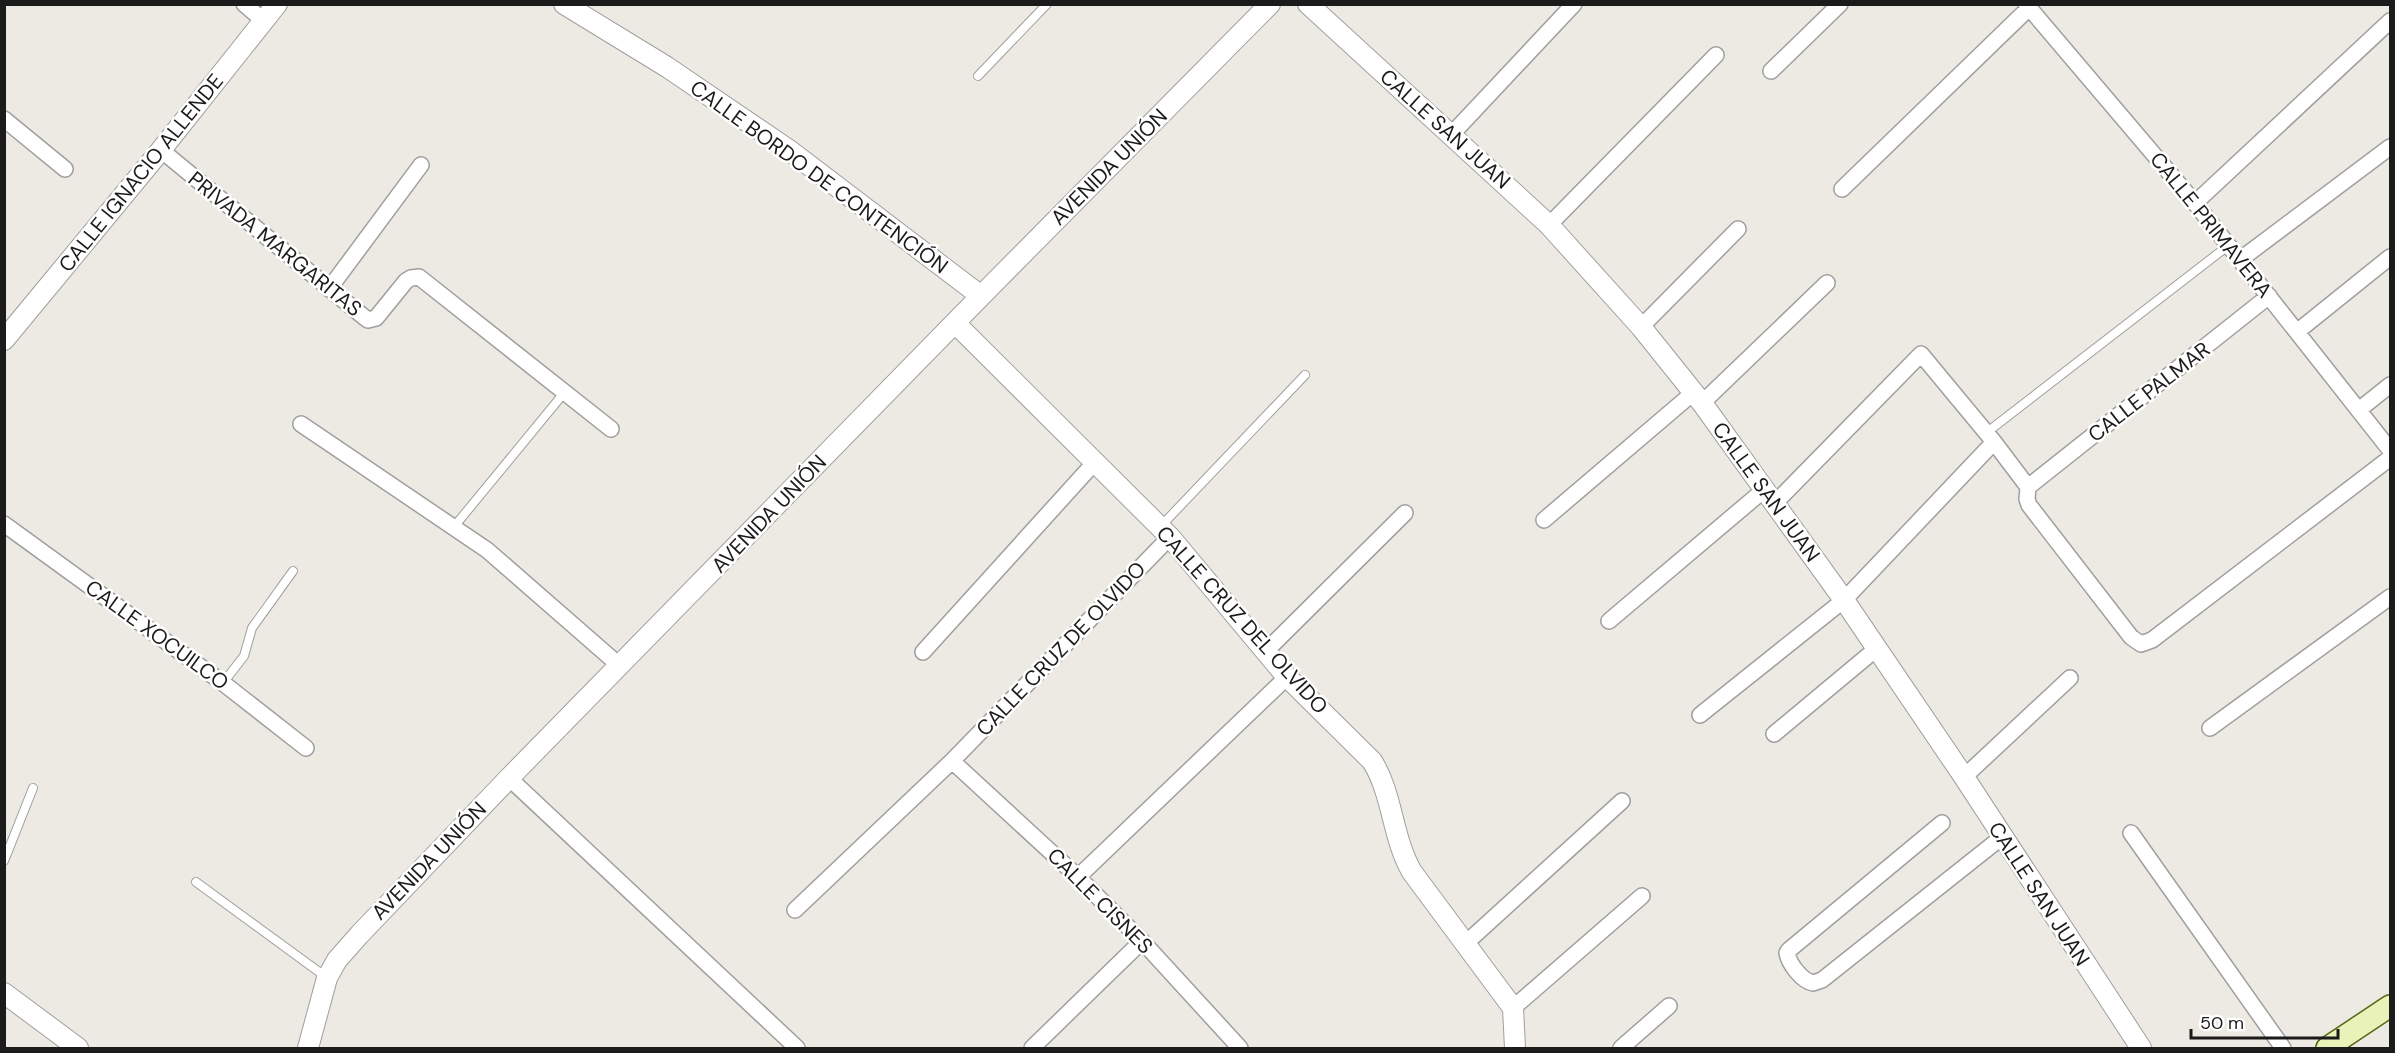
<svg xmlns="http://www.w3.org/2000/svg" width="2395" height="1053" viewBox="0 0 2395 1053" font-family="'DM Sans',sans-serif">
	<rect width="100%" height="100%" fill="#eceae2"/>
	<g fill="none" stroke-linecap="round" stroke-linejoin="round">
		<defs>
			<path id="service" d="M978 76 1047 4
				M1986 433 2229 245
				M1161 526 1305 375
				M453 528 564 393
				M223 683 244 656 252 628 293 571
				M4 861 33 788
				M196 882 326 977"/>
			<path id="minor" d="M244 4 264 21
				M2026 4 2195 203 2390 450
				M1771 71 1840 4
				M4 119 65 169
				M1451 135 1574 4
				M161 150 364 317 368 320 376 318 406 281 411 278 419 277 611 429
				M1842 189 2029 8
				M2195 203 2390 21
				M1549 225 1716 55
				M2241 259 2390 147
				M329 289 421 165
				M1641 327 1738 229
				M2298 331 2390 257
				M1702 403 1827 283
				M2360 409 2390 385
				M301 424 487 550 620 666
				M2028 487 2269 296
				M1775 503 1921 354 1994 442 2028 487 2027 499 2029 505 2131 637 2141 644 2152 640 2390 458
				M1544 520 1693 393
				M4 524 223 683 306 748
				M1609 621 1765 489
				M923 652 1095 462
				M1265 652 1405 513
				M1700 715 1844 600 1994 442
				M2210 728 2390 597
				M1774 734 1876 649
				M952 761 1078 877 1142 941 1240 1048
				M1964 777 2070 678
				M509 778 797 1048
				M1942 823 1789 950 1787 953C1789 964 1802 981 1813 983L1822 980 2002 837
				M2131 833 2283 1048
				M1078 877 1287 677
				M795 910 952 761 1170 537
				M1466 943 1622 801
				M1513 1008 1642 896
				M1032 1048 1142 941
				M1621 1048 1669 1006"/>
			<path id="tertiary" d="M564 4 667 67 789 150 981 296
				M1308 4 1549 225 1641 327 1702 403 1844 600 1964 777 2141 1048
				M955 323 1170 537 1287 677 1372 761C1393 794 1392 838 1412 872L1513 1008 1515 1048
				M4 340 161 150 277 4
				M4 993 78 1048
				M308 1048 327 978 337 960 359 935 509 778 981 296 1270 4"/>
			<path id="secondary" d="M2327 1048 2390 1006"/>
		</defs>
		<use href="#service" stroke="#9f9f9f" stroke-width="10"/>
		<use href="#minor" stroke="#9f9f9f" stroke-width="18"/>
		<use href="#tertiary" stroke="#9f9f9f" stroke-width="22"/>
		<use href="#secondary" stroke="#52660f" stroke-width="24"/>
		<use href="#service" stroke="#fff" stroke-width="8"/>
		<use href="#minor" stroke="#fff" stroke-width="15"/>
		<use href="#tertiary" stroke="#fff" stroke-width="20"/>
		<use href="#secondary" stroke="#e8f2b9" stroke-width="21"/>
	</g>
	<g text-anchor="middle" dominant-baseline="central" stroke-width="5" stroke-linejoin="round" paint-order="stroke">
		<g font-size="21" fill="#1b1b1b" stroke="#fff">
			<text transform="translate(1445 129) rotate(42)">CALLE SAN JUAN</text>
			<text transform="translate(1109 167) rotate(-45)">AVENIDA UNIÓN</text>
			<text transform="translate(141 173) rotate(-51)">CALLE IGNACIO ALLENDE</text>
			<text transform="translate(819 177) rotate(36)">CALLE BORDO DE CONTENCIÓN</text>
			<text transform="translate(2211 225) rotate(51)">CALLE PRIMAVERA</text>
			<text transform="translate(275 244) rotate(39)">PRIVADA MARGARITAS</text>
			<text transform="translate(2149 392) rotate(-38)">CALLE PALMAR</text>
			<text transform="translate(1766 492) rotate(54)">CALLE SAN JUAN</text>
			<text transform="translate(769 514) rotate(-46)">AVENIDA UNIÓN</text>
			<text transform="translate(1242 620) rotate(48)">CALLE CRUZ DEL OLVIDO</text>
			<text transform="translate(157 635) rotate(36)">CALLE XOCUILCO</text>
			<text transform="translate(1061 649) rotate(-46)">CALLE CRUZ DE OLVIDO</text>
			<text transform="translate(429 861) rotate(-46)">AVENIDA UNIÓN</text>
			<text transform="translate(2039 894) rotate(57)">CALLE SAN JUAN</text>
			<text transform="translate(1100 901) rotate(45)">CALLE CISNES</text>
		</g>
	</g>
	<rect width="2395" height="1053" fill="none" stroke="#1b1b1b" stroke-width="12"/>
	<path d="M2191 1029v9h147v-9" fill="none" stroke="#1b1b1b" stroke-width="3"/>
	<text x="2200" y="1029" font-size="18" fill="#1b1b1b" stroke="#ffffff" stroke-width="4.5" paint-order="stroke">50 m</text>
</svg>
